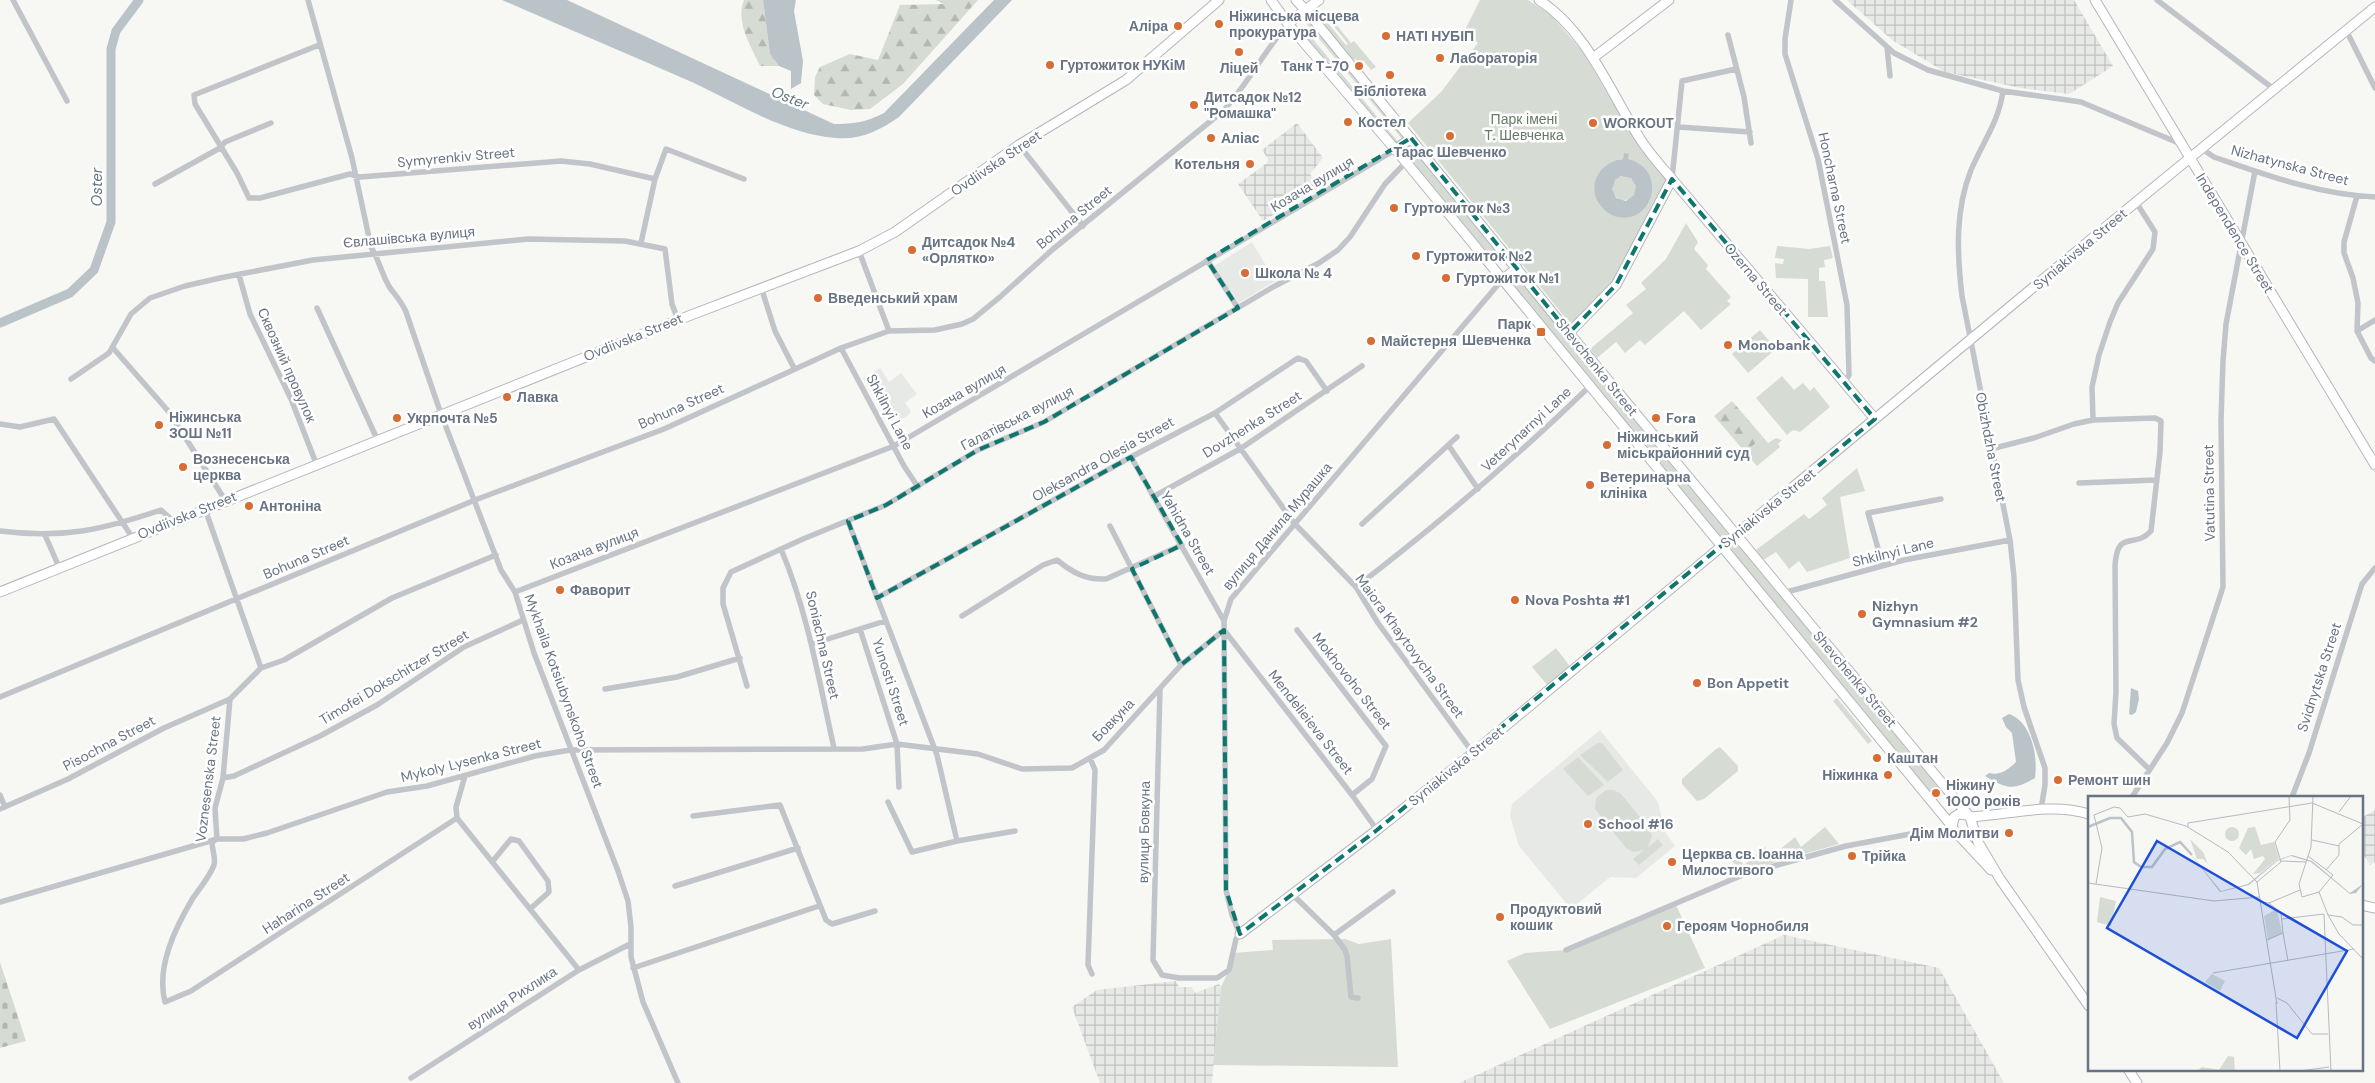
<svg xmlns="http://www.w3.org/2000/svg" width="2375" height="1083" viewBox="0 0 2375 1083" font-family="'DM Sans',sans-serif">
	<defs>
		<pattern id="industrial-grid" width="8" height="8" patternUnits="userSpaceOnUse" patternTransform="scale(1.25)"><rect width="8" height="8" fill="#e7e9e7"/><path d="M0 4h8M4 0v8" fill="none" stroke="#bfc1c1"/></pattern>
		<pattern id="forest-firs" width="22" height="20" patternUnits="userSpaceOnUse" patternTransform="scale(1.25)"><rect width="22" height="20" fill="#d6dcd4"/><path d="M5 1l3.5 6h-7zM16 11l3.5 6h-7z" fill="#b1b7b1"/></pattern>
		<pattern id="cemetery-stones" width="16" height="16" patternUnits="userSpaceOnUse" patternTransform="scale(1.25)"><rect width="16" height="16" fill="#d6dcd4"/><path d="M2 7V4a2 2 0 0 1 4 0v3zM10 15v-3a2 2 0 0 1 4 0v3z" fill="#b1b7b1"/></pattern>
	</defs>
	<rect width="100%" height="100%" fill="#f7f7f4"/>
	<path fill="#e7e9e7" d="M1252 242 1275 281 1239 303 1214 266Z
		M880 368 889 382 901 373 917 394 905 403 911 411 909 415 890 425 892 423 891 419 888 420 863 378Z
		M1600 730 1658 802 1665 832 1675 846 1636 878 1610 877 1571 909 1519 846 1510 816 1512 804Z"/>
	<path fill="url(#industrial-grid)" d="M1847 0H2074L2113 66 2069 94 2021 88 1945 72 1892 40Z
		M1297 123 1323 158 1310 174 1318 188 1263 221 1238 184 1267 163 1268 159 1262 150Z
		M2375 810V862L2370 865 2361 851V818Z
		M1784 935 1939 968 2004 1083H1459Z
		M1176 981 1179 987H1192L1195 993 1219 984 1221 987 1212 1083H1100L1072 1007 1097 990Z"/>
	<path fill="#d6dcd4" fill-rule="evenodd" d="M1480 0H1528L1551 15 1583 52 1634 138 1668 181 1614 280 1572 326 1408 123 1441 92 1478 43 1464 32ZM1629 154 1628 159 1644 209 1610 214 1599 204 1619 159H1623Z
		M1331 18 1351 43 1354 41 1376 67 1371 70 1363 60 1359 63 1355 59 1353 60 1324 25 1327 22 1346 45 1348 44 1329 20Z
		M1310 19 1407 136 1403 140 1306 23Z
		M1302 26 1399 143 1394 147 1298 29Z
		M1411 142 1500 250 1489 259 1400 152Z
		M1612 188a12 12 0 1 1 24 0a12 12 0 1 1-24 0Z
		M1686 223 1698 242 1694 249 1708 265 1706 269 1731 297 1727 301 1731 304 1701 330 1684 311 1645 345 1640 340 1625 353 1616 342 1597 358 1590 349 1633 313 1626 305 1646 289 1641 283 1666 259Z
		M1777 246 1809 249 1830 246 1833 258 1824 260 1825 267 1819 268V281H1825L1828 317H1808V279L1776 278 1775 263 1783 264 1784 259 1775 258Z
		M1516 272 1730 532 1720 540 1506 280Z
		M1760 330 1776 349 1748 373 1732 354Z
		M1782 376 1794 390 1803 383 1810 391 1814 387 1830 407 1800 432 1793 430 1787 435 1756 398Z
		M1763 437 1768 443 1776 438 1782 440 1778 444 1780 447 1757 466 1745 452Z
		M1857 468 1865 491 1840 497 1850 558 1807 572 1799 561 1789 569 1776 552 1763 560 1756 550 1804 514 1809 519 1827 505 1822 498Z
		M1736 539 1941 790 1940 798 1934 799 1726 547Z
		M1556 648 1572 669 1549 687 1532 667Z
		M1837 698 1872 741 1868 744 1833 701Z
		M1598 743H1602L1623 770 1608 782 1580 755Z
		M1720 747 1738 766V771L1704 799 1697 801 1682 784V779L1716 749Z
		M1578 757 1604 785 1588 796 1563 769Z
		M1606 790H1614L1621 794 1649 828 1652 836 1648 847 1658 839 1663 845 1639 865 1633 859 1644 850 1633 852 1626 848 1595 809 1596 798Z
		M1825 827 1839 844 1742 872 1731 860 1737 852 1742 856 1739 859 1744 865 1765 847 1772 856 1795 837 1801 847Z
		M1675 903 1705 968 1550 1029 1507 961 1525 953 1566 950Z
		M1345 939 1359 944 1391 939 1398 1067 1213 1065 1221 987 1229 970 1233 953 1273 950 1272 940Z"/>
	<path fill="url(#forest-firs)" d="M744 0H763L770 54 779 66H760C751 46 735 22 744 0Z
		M936 0H978L903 84 870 109 851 110 823 104 814 95 815 77 820 67 850 54 878 60 900 5 944 4Z
		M1732 401 1763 437 1745 452 1714 416Z"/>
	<path fill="url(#cemetery-stones)" d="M0 962 26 1041 0 1048Z"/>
	<path fill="#bac3c8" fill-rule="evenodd" d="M502 0H567L834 124C853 124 867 122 884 113L994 0H1012L899 117C879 131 860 140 836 138 785 134 739 104 694 83 630 55 566 28 502 0Z
		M763 0H796L794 11 803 61 801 83 791 89V71L779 66 770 54Z
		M1624 153 1629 154 1628 159C1670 170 1652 228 1614 216 1607 213 1600 207 1597 200 1588 181 1603 161 1623 159ZM1621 176 1631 178 1636 186 1634 195 1626 201 1616 198 1612 189 1615 180Z
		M2131 688 2138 691 2139 699 2136 712 2132 715 2129 714Z
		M2009 714C2032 722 2038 757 2035 778 2013 791 2007 789 1985 776L1989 773C2000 776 2008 770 2016 762L2012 733 2006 727 2002 718Z"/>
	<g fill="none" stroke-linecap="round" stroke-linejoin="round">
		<path stroke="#bac3c8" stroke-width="9" d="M0 323 70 293 94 270 111 222V49L116 31 139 0"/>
		<defs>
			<path id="secondary" d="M1539 0C1587 31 1609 90 1639 137 1648 152 1660 165 1672 179L1616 285 1569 333
				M2095 0 2375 465
				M1305 10 1319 0
				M1593 58 1669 0
				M1672 179 1875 419
				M0 592 678 320 859 251 895 232 1019 145 1126 80 1219 0
				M1970 817C2009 815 2050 802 2089 814
				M2361 905 2375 908
				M1240 934 1377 830 1473 753 2136 202 2375 7"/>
			<path id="primary" d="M1271 0 1288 24 1406 162 1951 825
				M1296 0 1310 15 1569 333 1970 817 1978 842 2000 879 2089 1006
				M1288 24 1305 10
				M1395 150 1411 138
				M1502 280 1517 268
				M1967 815 1959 814 1954 817 1952 828 1991 870
				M2128 1069 2137 1083"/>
		</defs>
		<use href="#secondary" stroke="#b3b7bc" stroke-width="11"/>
		<use href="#primary" stroke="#b4b8bc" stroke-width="11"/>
		<path stroke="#c1c4c8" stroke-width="5.5" d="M13 0 67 101
			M308 0 352 158 371 247C379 260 382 275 390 288 396 296 402 302 406 312L441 414 501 570 515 592 534 653 618 871 628 901 631 927V957L643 1002 678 1083
			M1791 0 1785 39V54L1818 159 1847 305 1849 375 1844 383
			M1835 0 1894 53 1928 70 2003 91 2081 102 2181 144
			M2157 0 2275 90
			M2346 30 2375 88
			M1728 35 1744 97 1751 143
			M319 45 194 95 195 104 237 173 249 198H260L350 174 360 177 561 161 590 164 655 179
			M1887 47 1890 76
			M2003 91C1999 121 1983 142 1971 170 1955 210 1957 254 1962 296L2010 540 2014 577 2018 680 2024 707 2045 768V785L2041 809
			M1679 127 1750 132
			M1019 145 1083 226
			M2202 149 2214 157C2266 175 2320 195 2375 197
			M1672 179 1682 81 1736 69
			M155 184 220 148 225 142 271 123
			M641 243 655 179 666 149 744 179
			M859 251 889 331
			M1207 260 1238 308
			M239 275 250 314 291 399 316 463
			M761 287 775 331 794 368
			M317 308 377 439
			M2357 331 2358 303 2353 278 2344 253V242L2357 196
			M2357 331 2371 358 2375 361
			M2357 331 2375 320
			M113 348 169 412 225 500
			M841 348 904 466 918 487
			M71 379 109 353 131 314 150 298 185 286 220 278 313 260 528 239 625 241 665 249 672 304 678 320
			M1215 413 1294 523 1356 587 1378 623 1473 753
			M2093 420 2092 387 2099 355 2110 322 2118 303 2153 249 2155 232 2136 202
			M0 424 20 427 54 419 132 537
			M1449 446 1478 489
			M1991 449 2034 438 2074 424 2093 420 2155 418 2161 421 2160 452 2151 531C2134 550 2118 528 2115 565L2116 692 2114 724 2117 738 2149 769
			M1131 457 1224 621
			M2079 483 2156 480
			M1153 497 1240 449 1362 366
			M205 509 261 668 230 699 223 778 215 808 217 839 212 842C212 849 216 859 214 865 210 876 200 888 193 898 175 928 156 967 165 1002L191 991 457 818
			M848 521 937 755 957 841
			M1362 524 1457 437
			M1110 526 1181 665
			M0 531C63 539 102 530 161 510L173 521
			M45 535 59 567
			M781 549C808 613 819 681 834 748
			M1883 566 1868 513 1941 499
			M1356 587C1438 524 1516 458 1590 386
			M515 592 894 446 1395 150
			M1783 593 1904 560 2010 540
			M877 598 1131 457 1215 413 1298 358 1306 361 1327 391
			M962 616 1043 565 1057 560C1073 573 1086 580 1106 579L1182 545
			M860 629 897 744 899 787
			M1297 630 1386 746 1372 779 1352 795
			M812 644 885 621
			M261 668 284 660 392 598 496 555
			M747 686 723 604V588L731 572 803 539 886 505 978 450 1044 422 1273 287 1319 263 1338 250 1350 237 1385 184 1406 162
			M605 689 677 677 740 658
			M1160 689 1153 960 1162 975 1179 978H1217L1229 970 1236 939 1240 934 1232 915 1226 890 1224 621 1231 599 1502 280
			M0 697 475 500 664 429 841 348 889 331 935 330 962 324 973 319 1001 296 1052 250 1223 111C1248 84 1264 51 1288 24
			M1090 758 1095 770 1088 965 1092 974
			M465 776 456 807 457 818 579 970
			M223 778 234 776 320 736 377 705 464 647 523 620
			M0 795 5 807
			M2132 797 2167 743 2182 713 2223 587 2221 420 2223 361 2226 324 2255 171
			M2292 797 2309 753 2362 584 2375 568
			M888 802 912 852 957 841 1015 831
			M0 809 68 779 164 728 230 699
			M693 816 780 805 826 920 832 924 875 911
			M492 862 511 839 519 841 548 881 549 892 530 909
			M675 886 798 848
			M1292 894 1334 935 1393 892
			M0 902 217 839H243L267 833 387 792 427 786 535 756 570 750 863 749 897 744 978 754 1022 769 1072 768 1104 750 1181 665 1224 630 1352 795 1377 830
			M1334 935 1345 950 1347 956 1351 997 1358 998
			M1566 950 1745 874 1846 846 1921 832 1942 834 1954 831
			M633 968 819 906
			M411 1078 579 970 630 944"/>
		<use href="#secondary" stroke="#fff" stroke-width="9"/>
		<use href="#primary" stroke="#fff" stroke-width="9"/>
	</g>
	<path fill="none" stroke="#0f766e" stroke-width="4" stroke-dasharray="10 6" stroke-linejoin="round" d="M1411 138 1569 333 1616 285 1672 179 1875 419 1377 830 1240 934 1226 890 1224 630 1181 665 1132 569 1182 545 1131 457 877 598 848 521 886 505 978 450 1044 422 1238 308 1207 260Z"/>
	<g fill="#d76c34" stroke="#fff" stroke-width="2">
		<circle cx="1219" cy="24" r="5"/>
		<circle cx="1178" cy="26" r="5"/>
		<circle cx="1386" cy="36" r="5"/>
		<circle cx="1239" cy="52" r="5"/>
		<circle cx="1440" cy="58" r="5"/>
		<circle cx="1050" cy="65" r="5"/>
		<circle cx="1359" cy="66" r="5"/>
		<circle cx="1390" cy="75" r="5"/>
		<circle cx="1194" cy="105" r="5"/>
		<circle cx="1348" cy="122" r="5"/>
		<circle cx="1593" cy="123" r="5"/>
		<circle cx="1450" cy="136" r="5"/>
		<circle cx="1211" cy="138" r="5"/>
		<circle cx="1250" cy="164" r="5"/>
		<circle cx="1394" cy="208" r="5"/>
		<circle cx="912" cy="250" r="5"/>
		<circle cx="1416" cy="256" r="5"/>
		<circle cx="1245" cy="273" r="5"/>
		<circle cx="1446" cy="278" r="5"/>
		<circle cx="818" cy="298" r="5"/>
		<rect x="1536" y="327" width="10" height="10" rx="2.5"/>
		<circle cx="1371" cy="341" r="5"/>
		<circle cx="1728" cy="345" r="5"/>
		<circle cx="507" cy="397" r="5"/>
		<circle cx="397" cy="418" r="5"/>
		<circle cx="1656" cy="418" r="5"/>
		<circle cx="159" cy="425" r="5"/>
		<circle cx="1607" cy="445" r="5"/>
		<circle cx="183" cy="467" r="5"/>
		<circle cx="1590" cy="485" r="5"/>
		<circle cx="249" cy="506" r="5"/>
		<circle cx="560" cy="590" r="5"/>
		<circle cx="1515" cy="600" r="5"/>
		<circle cx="1862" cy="614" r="5"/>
		<circle cx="1697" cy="683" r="5"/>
		<circle cx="1877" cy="758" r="5"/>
		<circle cx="1888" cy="775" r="5"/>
		<circle cx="2058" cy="780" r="5"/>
		<circle cx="1936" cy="793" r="5"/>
		<circle cx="1588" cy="824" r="5"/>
		<circle cx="2009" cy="833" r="5"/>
		<circle cx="1852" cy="856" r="5"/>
		<circle cx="1672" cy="862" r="5"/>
		<circle cx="1500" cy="917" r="5"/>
		<circle cx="1667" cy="926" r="5"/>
	</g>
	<g text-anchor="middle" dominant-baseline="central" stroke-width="5" stroke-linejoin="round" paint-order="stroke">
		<g font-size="14" font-weight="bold" fill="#687483" stroke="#fff" text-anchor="start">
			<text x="1229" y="16">Ніжинська місцева<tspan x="1229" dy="16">прокуратура</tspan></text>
			<text x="1168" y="26" text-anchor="end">Аліра</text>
			<text x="1396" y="36">НАТІ НУБІП</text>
			<text x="1450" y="58">Лабораторія</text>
			<text x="1060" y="65">Гуртожиток НУКіМ</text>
			<text x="1349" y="66" text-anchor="end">Танк Т-70</text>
			<text x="1239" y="68" text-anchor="middle">Ліцей</text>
			<text x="1390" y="91" text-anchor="middle">Бібліотека</text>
			<text x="1204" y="97">Дитсадок №12<tspan x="1204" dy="16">"Ромашка"</tspan></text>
			<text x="1358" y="122">Костел</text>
			<text x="1603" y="123">WORKOUT</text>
			<text x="1221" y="138">Аліас</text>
			<text x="1450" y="152" text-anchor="middle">Тарас Шевченко</text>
			<text x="1240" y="164" text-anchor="end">Котельня</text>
			<text x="1404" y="208">Гуртожиток №3</text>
			<text x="922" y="242">Дитсадок №4<tspan x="922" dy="16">«Орлятко»</tspan></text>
			<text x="1426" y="256">Гуртожиток №2</text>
			<text x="1255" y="273">Школа № 4</text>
			<text x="1456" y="278">Гуртожиток №1</text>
			<text x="828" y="298">Введенський храм</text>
			<text x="1531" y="324" text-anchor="end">Парк<tspan x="1531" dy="16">Шевченка</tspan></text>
			<text x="1381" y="341">Майстерня</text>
			<text x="1738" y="345">Monobank</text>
			<text x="517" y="397">Лавка</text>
			<text x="169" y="417">Ніжинська<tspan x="169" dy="16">ЗОШ №11</tspan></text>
			<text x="407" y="418">Укрпочта №5</text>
			<text x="1666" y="418">Fora</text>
			<text x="1617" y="437">Ніжинський<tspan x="1617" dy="16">міськрайонний суд</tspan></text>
			<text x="193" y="459">Вознесенська<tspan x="193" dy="16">церква</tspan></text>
			<text x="1600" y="477">Ветеринарна<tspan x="1600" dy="16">клініка</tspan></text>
			<text x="259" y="506">Антоніна</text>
			<text x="570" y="590">Фаворит</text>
			<text x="1525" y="600">Nova Poshta #1</text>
			<text x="1872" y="606">Nizhyn<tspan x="1872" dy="16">Gymnasium #2</tspan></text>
			<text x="1707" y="683">Bon Appetit</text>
			<text x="1887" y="758">Каштан</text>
			<text x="1878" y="775" text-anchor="end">Ніжинка</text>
			<text x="2068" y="780">Ремонт шин</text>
			<text x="1946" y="785">Ніжину<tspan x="1946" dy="16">1000 років</tspan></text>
			<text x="1598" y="824">School #16</text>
			<text x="1999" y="833" text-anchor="end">Дім Молитви</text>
			<text x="1682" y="854">Церква св. Іоанна<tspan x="1682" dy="16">Милостивого</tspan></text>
			<text x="1862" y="856">Трійка</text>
			<text x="1510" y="909">Продуктовий<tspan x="1510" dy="16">кошик</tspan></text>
			<text x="1677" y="926">Героям Чорнобиля</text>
		</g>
		<g font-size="14" fill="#687b66" stroke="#fff">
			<text x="1524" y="119">Парк імені<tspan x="1524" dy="16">Т. Шевченка</tspan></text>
		</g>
		<g font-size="14" fill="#687483" stroke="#fff">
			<text transform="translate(456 157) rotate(-5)">Symyrenkiv Street</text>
			<text transform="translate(996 163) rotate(-34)">Ovdiivska Street</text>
			<text transform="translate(2290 165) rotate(15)">Nizhatynska Street</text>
			<text transform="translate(1312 184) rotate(-31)">Козача вулиця</text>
			<text transform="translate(1835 188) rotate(78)">Honcharna Street</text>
			<text transform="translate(1074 217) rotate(-39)">Bohuna Street</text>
			<text transform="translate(2235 233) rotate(59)">Independence Street</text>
			<text transform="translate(409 237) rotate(-5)">Євлашівська вулиця</text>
			<text transform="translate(2080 249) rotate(-40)">Syniakivska Street</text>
			<text transform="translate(1756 279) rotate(50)">Ozerna Street</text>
			<text transform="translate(633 337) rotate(-22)">Ovdiivska Street</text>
			<text transform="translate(287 365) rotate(66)">Сквозний провулок</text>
			<text transform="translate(1597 367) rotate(51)">Shevchenka Street</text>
			<text transform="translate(964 391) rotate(-30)">Козача вулиця</text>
			<text transform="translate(681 406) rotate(-24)">Bohuna Street</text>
			<text transform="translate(890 412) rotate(62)">Shkilnyi Lane</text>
			<text transform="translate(1017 418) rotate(-27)">Галатівська вулиця</text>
			<text transform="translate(1252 424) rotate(-32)">Dovzhenka Street</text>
			<text transform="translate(1526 429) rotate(-43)">Veterynarnyi Lane</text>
			<text transform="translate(1991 447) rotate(79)">Obizhdzha Street</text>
			<text transform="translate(1103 459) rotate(-29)">Oleksandra Olesia Street</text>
			<text transform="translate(2209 493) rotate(-91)">Vatutina Street</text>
			<text transform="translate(1768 508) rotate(-39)">Syniakivska Street</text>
			<text transform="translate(187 515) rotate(-22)">Ovdiivska Street</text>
			<text transform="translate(1277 526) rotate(-50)">вулиця Данила Мурашка</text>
			<text transform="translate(1188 533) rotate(60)">Yahidna Street</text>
			<text transform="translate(594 548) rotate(-21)">Козача вулиця</text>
			<text transform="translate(1893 552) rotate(-14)">Shkilnyi Lane</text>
			<text transform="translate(306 557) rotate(-23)">Bohuna Street</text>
			<text transform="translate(823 645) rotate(77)">Soniachna Street</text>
			<text transform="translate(1410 646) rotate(54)">Maiora Khaytovycha Street</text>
			<text transform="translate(394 677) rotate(-31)">Timofei Dokschitzer Street</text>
			<text transform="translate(2319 677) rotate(-72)">Svidnytska Street</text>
			<text transform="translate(1855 679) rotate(50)">Shevchenka Street</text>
			<text transform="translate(1352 681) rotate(52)">Mokhovoho Street</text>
			<text transform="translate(891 682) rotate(72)">Yunosti Street</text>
			<text transform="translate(564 691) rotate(70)">Mykhaila Kotsiubynskoho Street</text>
			<text transform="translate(1113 720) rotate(-46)">Бовкуна</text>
			<text transform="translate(1311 722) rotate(52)">Mendelieieva Street</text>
			<text transform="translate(109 743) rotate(-28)">Pisochna Street</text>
			<text transform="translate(471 760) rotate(-14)">Mykoly Lysenka Street</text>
			<text transform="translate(1456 766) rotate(-39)">Syniakivska Street</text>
			<text transform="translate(208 779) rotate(-83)">Voznesenska Street</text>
			<text transform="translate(1144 832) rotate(-89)">вулиця Бовкуна</text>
			<text transform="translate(306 903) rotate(-33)">Haharina Street</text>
			<text transform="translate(512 998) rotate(-33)">вулиця Рихлика</text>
		</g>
		<g font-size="15" font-style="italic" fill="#64757f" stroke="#fff">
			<text transform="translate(790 98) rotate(22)">Oster</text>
			<text transform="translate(97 187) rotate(-90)">Oster</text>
		</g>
	</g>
	<g transform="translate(2088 796)">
		<rect width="275" height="275" fill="#f7f7f4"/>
		<path d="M167 31 173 49 186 46 191 62 172 77 165 78 177 63 175 60 166 63 163 53 158 59 151 52 160 32ZM137 38a7 7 0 1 1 14 0a7 7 0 1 1-14 0ZM189 113 194 137 180 144 176 120ZM124 178 137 185 132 195 117 186Z" fill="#d6dcd4"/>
		<path d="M102 43 115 56 120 68 115 63H109ZM140 260 146 261 147 275H109L114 271 131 274Z" fill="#d6dcd4"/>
		<path d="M12 101 28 105 23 130 9 126Z" fill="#d6dcd4"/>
		<path d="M101 56 133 95 160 88 189 64 204 59 224 65 262 97 275 88 268 97 262 98 223 66 203 60 189 65 161 89 132 96Z" fill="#bac3c8"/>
		<path fill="none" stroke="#bac3c8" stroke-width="2.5" d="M0 31 22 22H33L44 36 46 66 53 71H64L77 53 92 46 104 59"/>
		<path fill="none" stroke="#b5bbc0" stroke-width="1" d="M225 0 223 51 211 88 214 101 231 96 240 119 254 121 265 129H275M251 16 263 0M100 31V27L224 7 275 28 251 48V59L238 74M224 44 251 50M220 60 245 79 231 96M193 66 187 46 202 24 201 0M0 87 126 105 172 101M8 88 14 52 6 19 26 11 32 12 40 21 57 18 98 30 140 56 169 86M173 106 181 107 212 94M236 118 243 275M240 119 251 138 275 163M194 123 236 118M195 137 200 165M179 144 195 137 193 117 181 107M125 177 266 153M189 202 199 207 224 238H240M188 206 192 275M189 208 169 86 194 65 218 66M212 275 241 271"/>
		<path fill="#1d4ed8" fill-opacity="0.15" stroke="#1d4ed8" stroke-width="2.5" d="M69 45 259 155 209 242 19 132Z"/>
		<rect width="275" height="275" fill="none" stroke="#687483" stroke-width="2.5"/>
	</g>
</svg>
